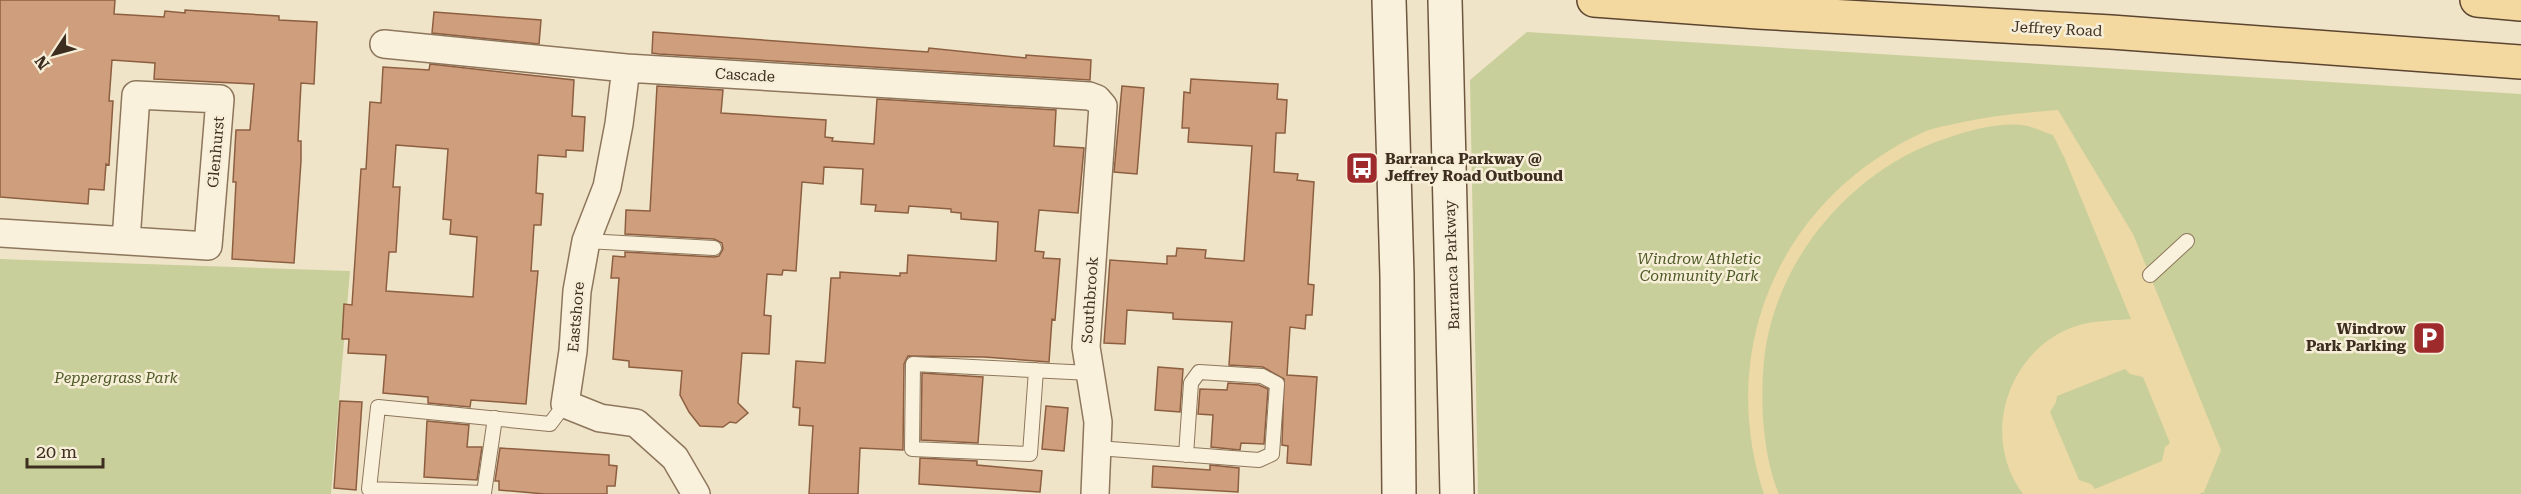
<svg xmlns="http://www.w3.org/2000/svg" width="2521" height="494" viewBox="0 0 2521 494" font-family="'Roboto Serif',serif">
	<rect width="100%" height="100%" fill="#f0e4c8"/>
	<path fill="#c9cf9b" d="M1527 32 2521 94V494H1478L1470 80Z
		M0 259 350 271 331 494H0Z"/>
	<path fill="#ecd9a5" fill-rule="evenodd" d="M2058 110 2133 234 2221 450 2204 492 2199 494H2023C1980 437 2007 352 2073 327 2093 320 2110 321 2131 319L2065 159 2053 135C2043 132 2032 126 2022 125 1993 122 1960 133 1933 143 1861 171 1799 236 1775 310 1763 344 1761 383 1763 419 1765 444 1769 471 1779 494H1764C1715 346 1783 196 1924 132 1933 128 1945 126 1954 124 1990 116 2021 113 2058 110ZM2125 369 2130 374 2143 377 2170 443 2165 447 2162 461 2095 489 2091 484 2079 480 2050 412 2056 402 2057 396Z"/>
	<path fill="#cf9f7d" stroke="#8d5f41" stroke-width="1.5" fill-rule="evenodd" d="M0 0H115L114 14 164 17 165 11 185 13V10L279 16V20L317 22 314 84 301 83 298 141H301V161L294 263 232 259 236 182H233L236 130H250L254 84 154 79 155 63 112 60 109 101H113L109 165 106 164 104 190 89 189 88 204 0 197Z
		M434 12 541 20 539 44 432 33Z
		M653 32 928 52 929 48 1026 58V55L1091 60 1090 80 659 54 652 53Z
		M430 64 574 80 572 116 585 117 583 151 566 150V157L538 155 536 193 543 194 541 225H534L531 271H538L526 404 471 400 470 407 428 403V397L383 393 386 355 348 353 349 339H342L344 304 352 305 361 169H366L370 102 381 103 383 67 429 70ZM396 145 448 149 443 219 451 220 450 234 477 237 473 297 386 291 389 252H396L400 187H393Z
		M1191 79 1278 84 1277 99 1287 100 1285 133H1276L1274 172 1298 174 1297 180 1314 182 1308 284 1314 285 1312 315H1306L1305 329 1290 327 1287 375 1317 377 1311 465 1287 463 1288 446 1282 445 1284 379 1263 367 1229 365 1232 322 1173 319V313L1127 310 1125 344 1104 343 1110 260 1167 264V256H1176L1177 248 1206 250 1205 258 1244 261 1252 146 1188 142 1189 128H1182L1184 92 1190 93Z
		M657 86 723 90 721 113 826 120 825 137 833 138 832 141 874 144 877 99 1056 110 1054 146 1084 148 1078 213 1039 210 1035 251 1044 252 1043 258 1060 259 1055 320 1052 319 1049 362 984 357 908 356 904 364 903 450 860 448 858 494H809L813 426 799 425 800 408 793 407 796 361 825 363 831 278H840V272L900 276V273H907L908 255 996 261 998 222 961 219V213L951 212V209L909 206 908 213 875 211 876 205 861 204 863 169 824 167 823 184 802 182 796 271 783 270 782 275 767 274 764 315 771 316 769 354 742 353 738 403 748 413 736 423 730 422 723 427 700 426 689 412 680 395 682 371 629 367V361L613 359 619 278H611L613 256 625 257V252L714 257 719 256 723 249 722 243 714 239 625 234 626 210 650 211Z
		M1122 86 1144 88 1137 174 1114 172Z
		M1158 367 1183 369 1180 412 1155 410Z
		M922 373 983 377 978 443 921 440Z
		M1228 383 1259 385 1268 389 1264 444 1241 443 1240 450 1211 447 1213 415 1198 414 1200 389 1227 390Z
		M340 401 362 402 356 490 334 488Z
		M1046 406 1068 408 1064 451 1042 449Z
		M427 421 469 425 467 447H482L477 480 424 477Z
		M500 448 609 455V465L617 466 615 486H607V494H545L499 490V481H495Z
		M920 458 977 461V465L1042 471 1040 492 919 484Z
		M1210 465 1239 468 1238 492 1152 487 1153 466 1210 470Z"/>
	<g fill="none" stroke-linecap="round" stroke-linejoin="round">
		<defs>
			<path id="lane" d="M586 241 714 248
				M2150 275 2187 241
				M1036 370 1030 454 912 449 913 364 1090 373
				M495 418 484 493 369 489 378 407 550 424 565 404
				M1097 448 1259 460 1272 454 1277 384 1262 376 1199 372 1191 383 1186 455"/>
			<path id="street" d="M384 44 626 68 1089 96 1097 99 1103 106 1086 347 1098 422 1095 494
				M626 68 619 124 607 187 586 241 577 291 573 351 565 404 600 418 636 423 675 458 696 494
				M0 233 208 246 220 99 136 95 126 241"/>
			<path id="secondary" d="M1389 0 1397 276 1399 494
				M1445 0 1457 494"/>
			<path id="primary" d="M1594 0 1758 12 2111 32 2521 62
				M2477 0 2521 4"/>
		</defs>
		<use href="#lane" stroke="#8d765c" stroke-width="16"/>
		<use href="#street" stroke="#8d765c" stroke-width="30"/>
		<use href="#secondary" stroke="#6f573f" stroke-width="36"/>
		<use href="#primary" stroke="#5b4430" stroke-width="36"/>
		<use href="#lane" stroke="#faf1dc" stroke-width="14"/>
		<use href="#street" stroke="#faf1dc" stroke-width="27"/>
		<use href="#secondary" stroke="#faf1dc" stroke-width="33"/>
		<use href="#primary" stroke="#f3d9a0" stroke-width="33"/>
	</g>
	<defs>
		<symbol id="bus-square" viewBox="-11 -11 22 22"><rect x="-9" y="-9" width="18" height="18" rx="4" fill="#9e2a2b" stroke="#f7eed8"/><path d="M-5-6H5V4H4V6H2V4H-2V6H-4V4H-5ZM-3.5-4V0h7V-4ZM-3.5 1.2v1.5H-2V1.2ZM2 1.2v1.5H3.5V1.2Z" fill="#fff"/></symbol>
		<symbol id="parking-square" viewBox="-11 -11 22 22"><rect x="-9" y="-9" width="18" height="18" rx="4" fill="#9e2a2b" stroke="#f7eed8"/><path d="M-3.5-5.5H1a3.5 3.5 0 0 1 0 7H-1V5.5H-3.5ZM-1-3.4V-.6H.8a1.4 1.4 0 0 0 0-2.8Z" fill="#fff"/></symbol>
	</defs>
	<g fill-rule="evenodd">
		<use href="#bus-square" x="1343" y="149" width="38" height="38"/>
		<use href="#parking-square" x="2410" y="319" width="38" height="38"/>
	</g>
	<g text-anchor="middle" dominant-baseline="central" stroke-width="5" stroke-linejoin="round" paint-order="stroke">
		<g font-size="15" fill="#3d2e20" stroke="#f7eed8">
			<text transform="translate(2057 29) rotate(3)">Jeffrey Road</text>
			<text transform="translate(745 75) rotate(3)">Cascade</text>
			<text transform="translate(216 152) rotate(-85)">Glenhurst</text>
			<text transform="translate(1452 265) rotate(-92)">Barranca Parkway</text>
			<text transform="translate(1090 300) rotate(-86)">Southbrook</text>
			<text transform="translate(576 317) rotate(-85)">Eastshore</text>
		</g>
		<g font-size="15" font-weight="bold" fill="#3d2e20" stroke="#f7eed8" text-anchor="start">
			<text x="1385" y="159">Barranca Parkway @<tspan x="1385" dy="17">Jeffrey Road Outbound</tspan></text>
			<text x="2406" y="329" text-anchor="end">Windrow<tspan x="2406" dy="17">Park Parking</tspan></text>
		</g>
		<g font-size="15" font-style="italic" fill="#4d5a26" stroke="#f7eed8">
			<text x="1699" y="259">Windrow Athletic<tspan x="1699" dy="17">Community Park</tspan></text>
			<text x="116" y="378">Peppergrass Park</text>
		</g>
	</g>
	<g transform="translate(54 54) rotate(234)" stroke="#f7eed8" stroke-width="4.5" paint-order="stroke">
	<path d="M0-4.5L10 22L0 15L-10 22Z" fill="#3d2e20"/>
	<text y="-9" font-size="16" font-weight="bold" text-anchor="middle" fill="#3d2e20">N</text>
	</g>
	<path d="M27 458v9h76v-9" fill="none" stroke="#3d2e20" stroke-width="3"/>
	<text x="36" y="458" font-size="18" fill="#3d2e20" stroke="#f7eed8" stroke-width="4.5" paint-order="stroke">20 m</text>
</svg>
